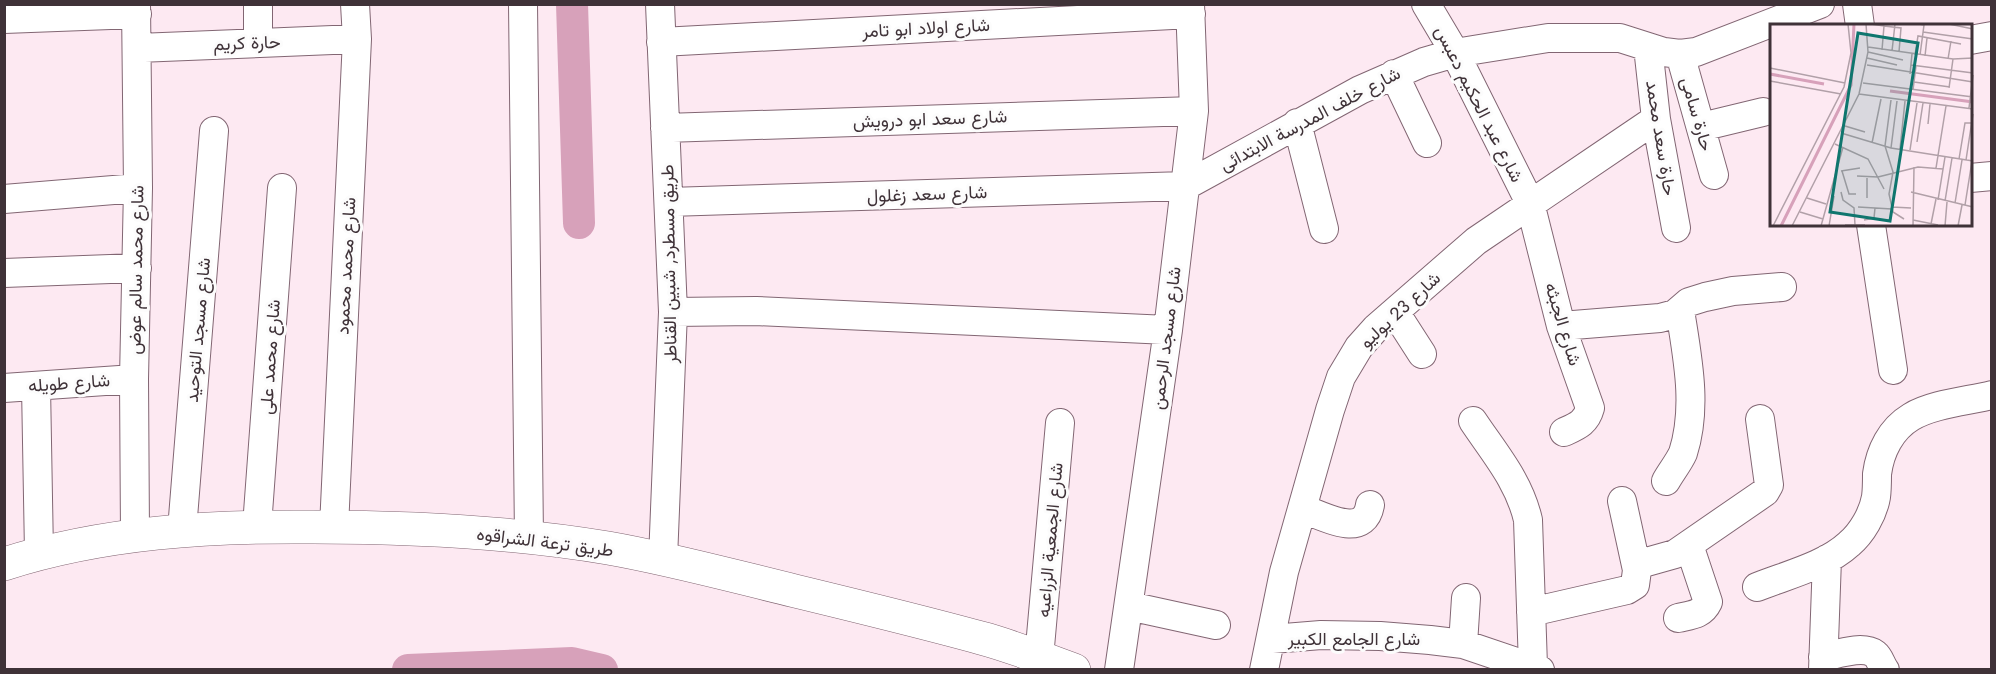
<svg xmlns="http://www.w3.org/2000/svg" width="1996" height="674" viewBox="0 0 1996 674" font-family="Jost,Vazirmatn,sans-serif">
	<rect width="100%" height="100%" fill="#fde9f2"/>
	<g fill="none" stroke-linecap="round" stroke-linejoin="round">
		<path stroke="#d7a1ba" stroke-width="32" d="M572 4 579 223
			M408 670 572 663 602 670"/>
		<defs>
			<path id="minor" d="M258 4V43
				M523 4 529 538
				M660 4 673 312 663 559
				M1426 4 1455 53 1530 203 1561 326 1590 408C1586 423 1577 426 1564 432
				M1857 4 1860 26
				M4 19 137 14
				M1970 40 1992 36
				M661 42 1191 14
				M1648 47 1656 119 1676 228
				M138 48 357 39
				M1680 54 1714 175
				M1394 74 1427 143
				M1297 123 1324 229
				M1701 127 1763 112
				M665 128 1194 111
				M1970 178 1992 176
				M4 199 138 188
				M669 202 1185 186 1360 90 1424 62 1455 53 1548 38H1620L1664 52 1680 54 1696 52 1820 4
				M1871 225 1893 370
				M4 273 137 268
				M673 312 756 311 1168 330
				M1395 312 1422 354
				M1561 326 1660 318 1675 314 1689 302 1705 297 1733 291 1782 287
				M36 386 39 553
				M4 388 134 379
				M1473 421C1495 454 1519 481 1528 520L1533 666
				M1666 481C1671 472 1679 462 1683 453 1698 406 1687 356 1680 310
				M1622 501 1637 570
				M1303 509C1324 516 1364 540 1370 505
				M257 526 282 188
				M334 527 357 39 355 4
				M182 530 214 131
				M135 535 134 379 138 188 136 4
				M1757 587C1787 575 1825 566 1849 544 1862 533 1873 514 1876 497 1877 490 1877 482 1877 474 1880 451 1891 429 1911 417 1932 404 1968 401 1992 395
				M1129 606 1216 625
				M1531 612 1627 590 1635 585 1637 570 1643 563 1675 554 1765 492 1769 485 1760 419
				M1678 618C1691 615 1702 615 1708 602L1689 545
				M1272 639 1321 635 1380 636 1430 640 1463 644 1540 670
				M1463 644 1466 598
				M1823 657C1837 654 1863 645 1875 654 1880 658 1881 665 1885 670
				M1039 658 1060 423
				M1119 670 1168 330 1194 111 1190 4
				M1264 670 1284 572 1330 410 1341 377 1359 347 1376 328 1476 241 1656 119
				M1823 670 1827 559"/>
			<path id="tertiary" d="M4 564C104 532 209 526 313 527 410 527 512 532 608 548 671 559 733 576 795 591 857 606 919 621 981 638 1012 646 1043 659 1074 670"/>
		</defs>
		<use href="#minor" stroke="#826673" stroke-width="30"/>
		<use href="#tertiary" stroke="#826673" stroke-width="34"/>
		<use href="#minor" stroke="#fff" stroke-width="28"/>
		<use href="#tertiary" stroke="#fff" stroke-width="33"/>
	</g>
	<g text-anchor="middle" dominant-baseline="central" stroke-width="6" stroke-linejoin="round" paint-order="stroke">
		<g font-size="18" fill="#3f3238" stroke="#fcfcfc">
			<text transform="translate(926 28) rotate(-3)">شارع اولاد ابو تامر</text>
			<text transform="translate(247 43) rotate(-2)">حارة كريم</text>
			<text transform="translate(1479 104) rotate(63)">شارع عبد الحكيم دعبس</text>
			<text transform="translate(1697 114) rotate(74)">حارة سامى</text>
			<text transform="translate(930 119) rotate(-2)">شارع سعد ابو درويش</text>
			<text transform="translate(1310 119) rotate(-28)">شارع خلف المدرسة الابتدائى</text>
			<text transform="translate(1661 138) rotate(81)">حارة سعد محمد</text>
			<text transform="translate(927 194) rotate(-2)">شارع سعد زغلول</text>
			<text transform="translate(669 264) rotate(-91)">طريق مسطرد, شبين القناطر</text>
			<text transform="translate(346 266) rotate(-87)">شارع محمد محمود</text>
			<text transform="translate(136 270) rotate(-89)">شارع محمد سالم عوض</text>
			<text transform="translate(1400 310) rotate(-43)">شارع 23 يوليو</text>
			<text transform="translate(1563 324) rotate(73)">شارع الجبثه</text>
			<text transform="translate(198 330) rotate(-85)">شارع مسجد التوحيد</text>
			<text transform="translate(1166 338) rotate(-83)">شارع مسجد الرحمن</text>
			<text transform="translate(270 357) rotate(-86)">شارع محمد على</text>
			<text transform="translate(69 383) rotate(-4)">شارع طويله</text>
			<text transform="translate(1050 540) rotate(-85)">شارع الجمعية الزراعيه</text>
			<text transform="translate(545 542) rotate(7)">طريق ترعة الشراقوه</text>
			<text x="1354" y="639">شارع الجامع الكبير</text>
		</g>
	</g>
	<g transform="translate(1770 24)">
		<rect width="202" height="202" fill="#fde9f2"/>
		<path fill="none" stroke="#d7a1ba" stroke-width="3" d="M0 50 54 60M120 67 203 78M11 202 81 61 84 0"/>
		<path fill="none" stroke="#b1a0a8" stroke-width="1.5" d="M101 0 114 2 112 26M149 0 154 1 150 31M179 0 203 5M114 2 131 4 129 28M153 8 203 15M98 23 183 35 203 34M122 27 125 0M98 28 133 36M145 31 148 12 191 20M155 32 157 14M97 34 127 41M178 35 181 17M97 41 203 58M141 41 203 49M0 44 75 59M140 50 142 30M0 57 71 70M144 58 180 63M93 59 203 73M179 64 183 35M143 66 146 42M89 70 203 85M121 76 115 122 123 148 119 170 123 188 134 195M199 84 203 51M158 100 160 80M75 102 95 108M71 109 121 124 203 137M147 118 153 79M102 119 111 75M65 120 98 135 114 165M121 124 127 77M130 125 135 77M140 126 147 79M189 135 195 99H201M196 136 203 90M166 144 176 82M71 147 90 144M72 147 79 170H86M87 152 108 153 148 143 173 145M97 154V174M71 168 73 176 84 184 85 201M141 168 203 183M37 174 56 180M168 176 175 133M175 177 182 134M185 179 192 136M195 181 202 137M88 183 122 185M122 183 141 184M30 188 53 195M94 196 104 194 105 184M143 196 168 201M161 200 166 175M75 201H95M3 202 74 63 81 29 78 0M22 202 89 70 98 28 96 0M51 202 73 123M59 202 64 172M143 202 144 143M175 202 177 178M188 202 192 181"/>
		<path fill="#0f766e" fill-opacity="0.15" stroke="#0f766e" stroke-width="3" d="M88 9 148 19 120 197 60 188Z"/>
		<rect width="202" height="202" fill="none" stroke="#3f3238" stroke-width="3"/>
	</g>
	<rect width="1996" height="674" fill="none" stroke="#3f3238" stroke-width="12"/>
</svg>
